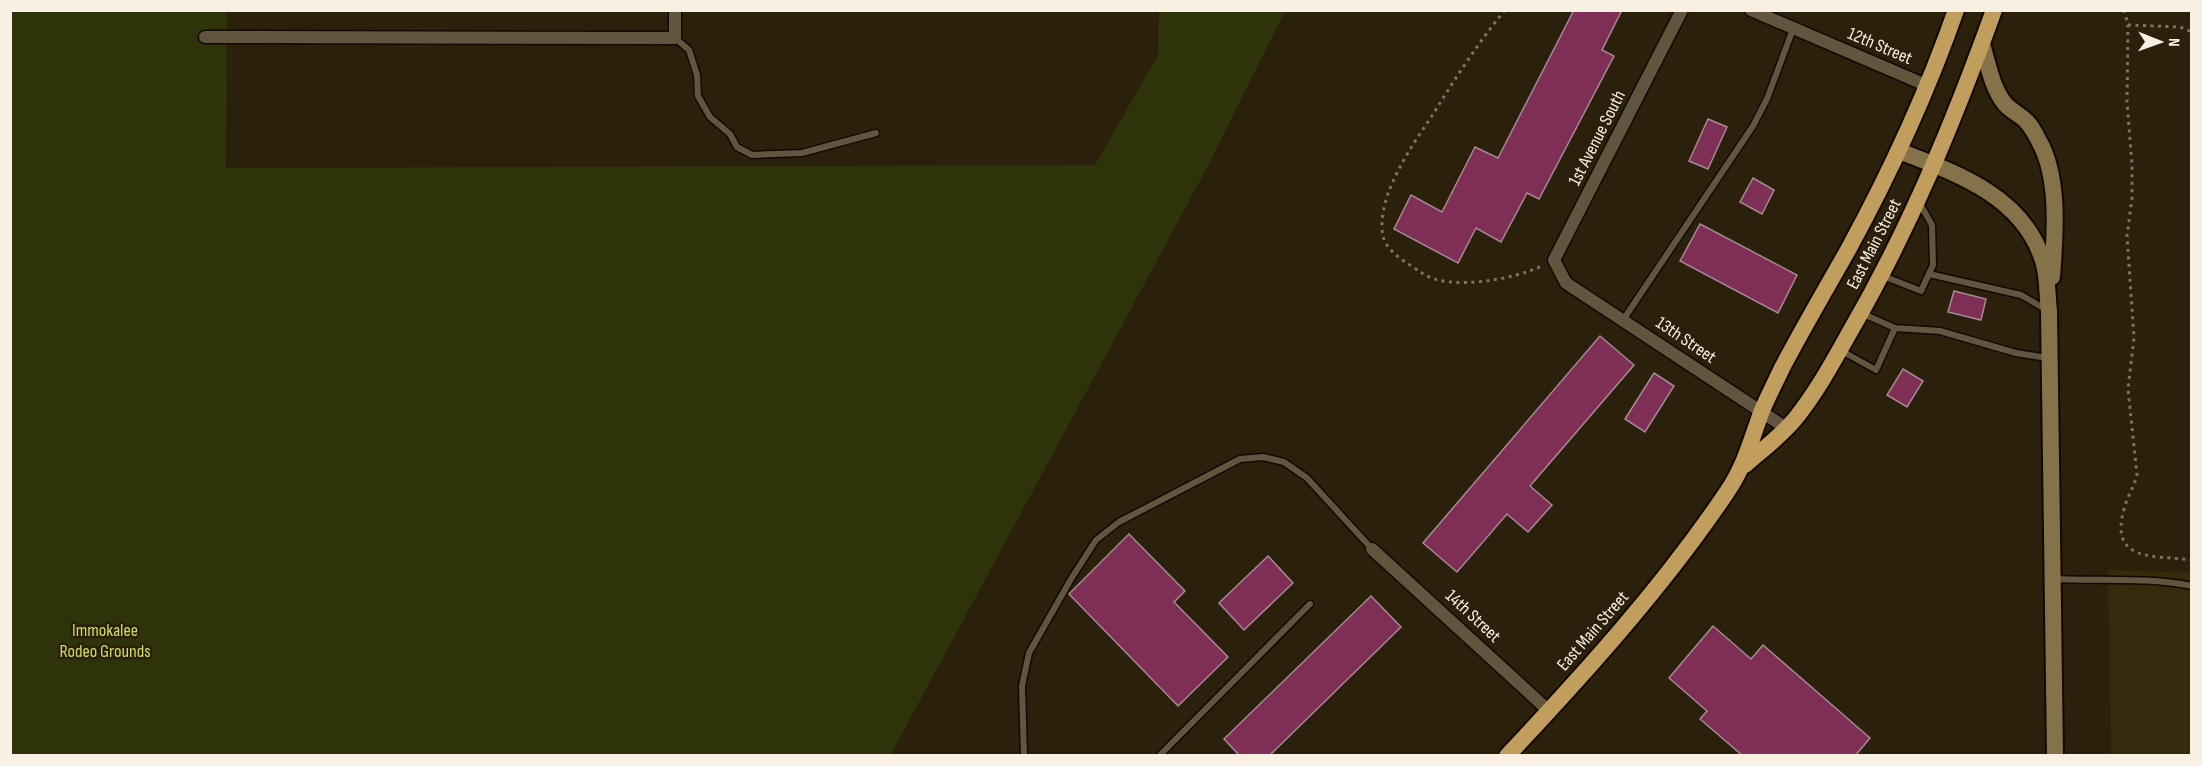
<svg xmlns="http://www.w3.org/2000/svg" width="2202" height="766" viewBox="0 0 2202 766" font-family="'Sofia Sans Condensed',sans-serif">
	<rect width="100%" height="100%" fill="#2b200b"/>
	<path fill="#37290c" d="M2108 570 2191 573V755H2111Z"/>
	<path fill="#2f330a" d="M10 11H227L226 168 1095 165 1158 55 1159 11H1285L1209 164 890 756 11 755Z"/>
	<path fill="#7f2e56" stroke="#a58994" stroke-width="1.5" d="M1574 10H1622L1602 50 1614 56 1539 199 1527 193 1501 242 1476 228 1458 263 1394 229 1411 195 1442 212 1475 147 1498 158Z
		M1708 119 1727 127 1708 169 1689 161Z
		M1753 178 1774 190 1762 214 1740 202Z
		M1700 224 1797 275 1778 313 1680 261Z
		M1954 291 1986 299 1981 320 1948 312Z
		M1600 336 1634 365 1530 486 1552 505 1528 532 1507 514 1457 572 1423 543Z
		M1903 369 1923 381 1907 407 1887 395Z
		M1654 373 1674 386 1645 432 1625 419Z
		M1129 534 1185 591 1174 602 1228 657 1178 706 1069 594Z
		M1268 556 1293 583 1244 630 1219 603Z
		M1371 596 1401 627 1269 756H1240L1224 739Z
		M1713 626 1751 659 1763 645 1870 738 1855 756H1743L1700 719 1707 711 1669 678Z"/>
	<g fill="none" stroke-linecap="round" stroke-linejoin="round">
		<defs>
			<path id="service" d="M675 38 689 50 697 75 698 96 710 117 730 134 737 147 752 155 802 153 876 133
				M1929 274 2021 295 2045 309
				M1883 276 1921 291 1933 265 1932 225 1920 204
				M1623 320 1753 126 1767 99 1793 29
				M1895 328 1940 331 2016 353 2047 358
				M1840 350 1876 370 1895 328 1861 313
				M2053 579C2099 581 2147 577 2192 586
				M1024 756 1022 686 1029 653 1071 579 1096 540 1119 522 1240 459 1263 457 1284 462 1307 478 1372 549
				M1159 756 1310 604"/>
			<path id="minor" d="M1682 10 1554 260 1566 283 1786 428
				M1751 10 1928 86
				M205 37 675 38V10
				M1372 549 1549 711"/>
			<path id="secondary" d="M1982 44C1988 64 1992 88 2005 104 2011 111 2021 115 2027 122 2032 127 2036 135 2039 141 2060 178 2055 236 2052 277
				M1899 151C1956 173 2023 196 2043 261 2048 276 2047 295 2049 311L2055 756"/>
			<path id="trunk" d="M1745 465C1762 450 1781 436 1795 419 1817 392 1834 360 1851 330 1910 228 1954 121 1994 10
				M1507 756C1585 673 1663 587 1727 492 1744 467 1751 441 1761 413 1767 398 1775 383 1782 368 1803 328 1826 289 1848 250 1890 173 1927 93 1956 10"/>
		</defs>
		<use href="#service" stroke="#130900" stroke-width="9"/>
		<use href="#minor" stroke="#130900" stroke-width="15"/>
		<use href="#secondary" stroke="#130900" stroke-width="20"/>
		<use href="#trunk" stroke="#130900" stroke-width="20"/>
		<path stroke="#7c7361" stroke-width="3" stroke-dasharray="3 4.5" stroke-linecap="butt" d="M1505 10C1478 43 1454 80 1432 116 1416 139 1399 165 1389 191 1384 204 1380 223 1383 236 1387 253 1409 264 1422 273 1449 292 1514 279 1542 266
			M2124 10 2128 25 2127 102 2132 165V198L2127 236 2134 338 2128 389 2137 475C2134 487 2127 497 2124 509 2109 563 2154 555 2192 560
			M2128 25 2180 27 2192 32"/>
		<use href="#service" stroke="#61553f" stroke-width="6"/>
		<use href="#minor" stroke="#61553f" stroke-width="12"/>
		<use href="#secondary" stroke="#85714a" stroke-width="16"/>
		<use href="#trunk" stroke="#c29e5e" stroke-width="16"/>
	</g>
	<g text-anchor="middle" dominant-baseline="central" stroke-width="5" stroke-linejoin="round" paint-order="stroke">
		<g font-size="18" fill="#f7f0e3" stroke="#2b200b">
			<text transform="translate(1880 46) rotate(23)">12th Street</text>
			<text transform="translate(1597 138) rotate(-63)">1st Avenue South</text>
			<text transform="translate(1874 244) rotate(-63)">East Main Street</text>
			<text transform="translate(1686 340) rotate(34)">13th Street</text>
			<text transform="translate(1473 616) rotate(43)">14th Street</text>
			<text transform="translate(1593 631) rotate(-49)">East Main Street</text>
		</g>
		<g font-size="18" fill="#cede60" stroke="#2b200b">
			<text x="105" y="630">Immokalee<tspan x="105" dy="21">Rodeo Grounds</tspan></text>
		</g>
	</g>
	<rect width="2202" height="766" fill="none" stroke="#f7f0e3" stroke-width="24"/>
	<g transform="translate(2160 42) rotate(91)" stroke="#2b200b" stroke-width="4.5" paint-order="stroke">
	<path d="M0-4.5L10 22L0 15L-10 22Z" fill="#f7f0e3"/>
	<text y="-9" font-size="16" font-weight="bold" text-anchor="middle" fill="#f7f0e3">N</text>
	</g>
</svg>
